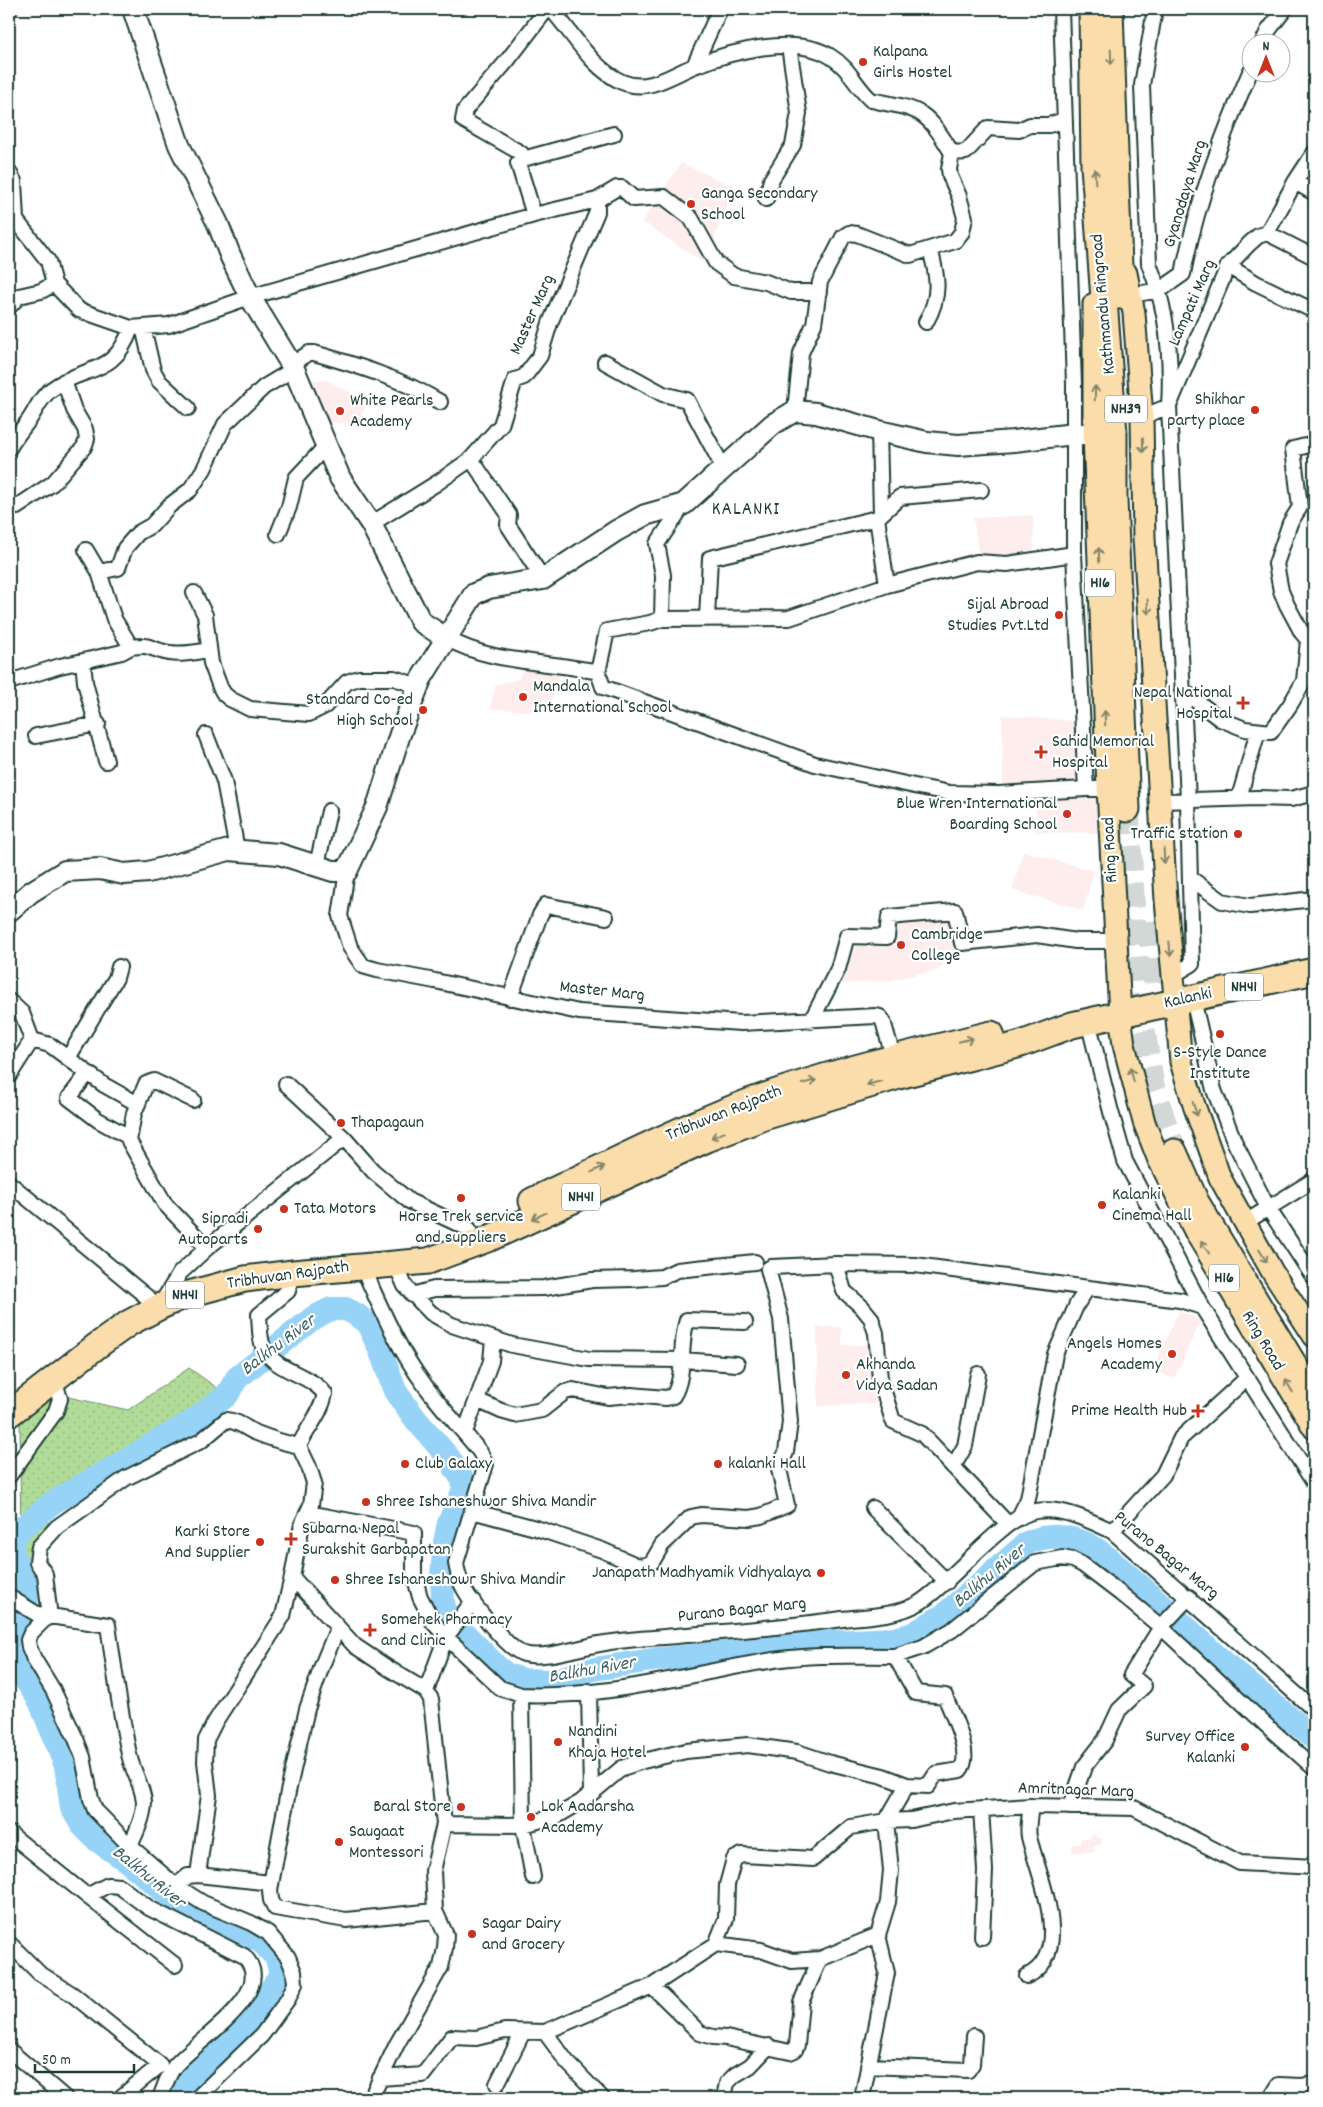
<svg xmlns="http://www.w3.org/2000/svg" width="1323" height="2107" viewBox="0 0 1323 2107" font-family="Dekko,sans-serif">
	<defs>
		<pattern id="grass-dots" width="8" height="8" patternUnits="userSpaceOnUse" patternTransform="scale(1.25)"><rect width="8" height="8" fill="#b1db98"/><path d="M2 2h.1M6 6h.1" fill="none" stroke="#98bd84" stroke-width="1.8" stroke-linecap="round"/></pattern>
	</defs>
	<rect width="100%" height="100%" fill="#fff"/>
	<filter id="ink" filterUnits="userSpaceOnUse"><feTurbulence type="fractalNoise" baseFrequency=".02" numOctaves="2"/><feDisplacementMap in="SourceGraphic" scale="10" xChannelSelector="R" yChannelSelector="G"/><feConvolveMatrix kernelMatrix="1 2 1 2 8 2 1 2 1" color-interpolation-filters="sRGB"/></filter>
	<g filter="url(#ink)">
		<path fill="#fdeeed" d="M681 163 734 187 705 264 642 221Z
			M304 380H326L368 401 357 424 321 422Z
			M1033 515 1034 554 979 558 973 518Z
			M524 666 562 670 547 712 490 709 496 684 519 679Z
			M1002 715 1075 721 1082 783 1003 786Z
			M1036 795 1098 796V833L1036 832Z
			M1023 851 1094 871 1083 910 1012 890Z
			M951 918 958 953 937 970 887 981 838 984 844 967 857 942H896V919Z
			M1179 1311 1201 1320 1174 1379 1152 1370Z
			M817 1327H842V1345L872 1344 877 1404 818 1406Z
			M1091 1834H1096V1838H1101V1845H1094V1852H1072V1844H1080V1838H1091Z"/>
		<path fill="url(#grass-dots)" stroke="#688c66" d="M189 1368 227 1395 111 1456 49 1513 40 1591 21 1612 20 1411 59 1395 128 1410Z"/>
		<g fill="none" stroke-linecap="round" stroke-linejoin="round">
			<path stroke="#97d3f7" stroke-width="24" d="M9 1641 27 1598 25 1582 13 1554 11 1542 18 1531 52 1503 193 1421 227 1395 237 1378 313 1318 331 1309H346L357 1315 368 1324 380 1349 395 1391 417 1421 449 1458 464 1482 463 1492 449 1523 445 1542 442 1575 443 1604 446 1612 455 1624 496 1666 507 1675 524 1680 551 1681 594 1669 652 1660 833 1642 894 1639 913 1634 944 1615 1027 1543C1047 1534 1069 1535 1089 1545 1101 1551 1112 1562 1122 1570 1152 1595 1179 1621 1207 1647 1241 1679 1278 1708 1314 1738
				M9 1655 40 1701 66 1766 72 1808 82 1825 97 1840 126 1860 188 1911 212 1922 260 1940 277 1958 281 1975 251 2020 191 2078 180 2098"/>
			<path stroke="#d2d8d6" stroke-width="25" stroke-dasharray="25 12" stroke-linecap="butt" d="M1127 809 1138 1000 1152 1086 1174 1152
				M1150 921 1159 1028"/>
			<defs>
				<path id="street" d="M551 9C573 33 591 68 622 82 648 93 670 76 694 66 730 52 795 34 830 56 850 68 855 86 871 100 921 110 925 108 952 153
					M1061 9 1074 384V554L1086 789
					M1155 9 1142 85 1149 264C1168 310 1172 357 1169 406L1188 800 1192 964 1172 976
					M9 10 10 9
					M1263 42 1268 31 1285 9
					M694 66 720 9
					M952 153 966 152 988 128 1019 130 1030 125H1049L1064 120
					M523 159 521 153 463 120 465 110 507 61 547 9
					M9 172 14 181 16 220 48 261 54 284 79 310 131 328
					M1295 182 1314 193
					M766 199 771 180 793 145 799 113 789 46
					M534 215 518 163 523 159 614 134
					M1267 233 1314 257
					M1228 266 1256 283 1314 311
					M1131 295 1160 290 1183 274C1196 204 1222 137 1250 72
					M9 307 19 296 41 291 54 284
					M926 322C941 296 938 277 930 249
					M143 327 153 370 159 381 188 408
					M605 362 663 394 687 400 724 469
					M291 365 309 353H314C356 365 402 379 440 402
					M795 411 801 353 814 324 820 282 843 237 849 233 857 234 910 255 955 241 962 232 965 218 959 196 950 176 949 169 952 153
					M1142 417 1169 406 1228 266 1249 244 1258 236 1267 233 1295 182 1314 153
					M879 431 881 514
					M9 448C15 438 22 429 29 420 36 410 41 396 52 389 85 364 114 378 131 328L169 325 250 297 534 215 597 200 617 188H622L634 199 664 197 691 218 716 263 734 276 766 282 791 292H819
					M471 459 509 515 508 525 543 579
					M17 507 53 483 84 447 87 439 85 429 74 410 64 381
					M877 518 887 585
					M371 524 437 483 471 459 501 425 515 380 524 377 540 356 550 323 597 212V200
					M278 534 289 507 296 478 326 446
					M86 550 99 572 114 619 131 647C149 645 145 646 161 651 175 656 193 653 208 650
					M99 572 118 568 125 548 138 533 152 525 169 506 190 490 204 469 225 424 264 387 294 369
					M194 593 205 615 211 663 220 687 224 694 230 699 250 709 309 714 325 706 347 682 359 678H394L418 686
					M707 618 710 558 877 518 900 497 981 490
					M662 619 663 575 657 544 684 504
					M446 638C491 664 549 661 598 672L603 687 815 764 919 787 950 793 999 794 1086 789H1108
					M1308 640 1302 633 1287 605 1281 591 1276 564 1290 523 1300 507 1293 449 1314 444
					M598 672 607 631 650 623 662 619 789 618 887 585 977 562 1007 564 1074 554
					M9 682 60 666 83 661
					M1182 690 1220 719 1245 729 1271 732 1290 705 1304 681 1308 640 1314 631
					M206 735 224 781 237 850
					M36 736 98 724
					M106 761 85 682 83 661 122 652 131 647
					M1239 798 1258 731
					M1161 801 1257 798 1291 799 1314 793
					M317 865 329 811
					M347 871 340 916 350 947 363 966 377 970 435 981 579 1012 741 1023 876 1016 880 1017 883 1021 895 1063
					M1190 878 1222 901 1250 906 1314 899
					M510 998 540 915 546 905 606 917
					M1193 999 1214 1090 1235 1143 1268 1208 1314 1278
					M9 1001 22 1013 32 1040 50 1045 104 1085 138 1104
					M811 1021 838 969 847 936 887 937 889 917 955 911 962 943 1037 935 1076 941H1116
					M1088 1021 1111 1112 1125 1161 1202 1307 1314 1483
					M68 1058 116 978 119 967
					M88 1073 69 1098 98 1120 129 1137
					M9 1076 32 1040
					M286 1084 344 1138
					M193 1100 154 1081 146 1084 134 1113 129 1141 165 1204 207 1248
					M9 1183 159 1307 180 1273 207 1248 344 1138 373 1171 409 1201 469 1229
					M1244 1223 1314 1180
					M395 1263 405 1286 431 1313 452 1325 512 1345 589 1359 682 1360 737 1364
					M836 1264 844 1291 862 1307 871 1318 876 1333 880 1379 893 1421 922 1434 1008 1524
					M362 1266C380 1306 398 1349 424 1384 441 1408 462 1429 480 1452L486 1464 456 1563C457 1571 459 1577 462 1585 469 1600 508 1650 524 1654 546 1660 582 1646 605 1643 629 1639 653 1638 677 1636 732 1631 787 1627 842 1619 866 1616 897 1616 919 1603 953 1582 1001 1517 1036 1511 1062 1507 1089 1520 1112 1531L1312 1708 1314 1705
					M293 1273 288 1291 259 1315C260 1325 259 1340 264 1349 278 1373 309 1373 325 1394 321 1414 307 1428 299 1446L309 1467 314 1483 311 1505 302 1524 292 1577 355 1646 388 1668 426 1691 431 1699 444 1824 433 1871 435 1911 446 1935 445 1948 441 1967 397 2044 371 2098
					M412 1295 434 1289 544 1288 592 1280 634 1279 662 1277 677 1270 755 1262
					M477 1400 501 1411 515 1415 542 1410 565 1392 573 1390 608 1397 631 1395 666 1398 673 1396C686 1376 679 1343 687 1320L745 1322
					M465 1432 491 1361 493 1339
					M953 1467 965 1446 978 1374
					M9 1476 56 1411 60 1399 54 1378
					M873 1508 947 1582
					M472 1511 539 1529 602 1550 636 1565 644 1566 652 1562 662 1545 691 1517 701 1515 749 1518 761 1516 787 1505 779 1469 786 1452 790 1422 781 1319 768 1269 771 1267 836 1264 915 1265 1180 1300 1202 1307
					M308 1513 414 1533V1575L420 1597 433 1622 446 1637 500 1688 521 1695 523 1825 533 1877
					M1020 1515 1028 1499 1055 1354 1077 1304 1087 1289
					M1112 1531 1163 1475 1181 1438 1246 1379
					M9 1597 37 1614 108 1625C114 1668 120 1712 129 1754 132 1771 143 1786 144 1802 144 1817 136 1833 130 1846L176 1886 188 1876 198 1875 271 1883
					M338 1627 323 1663 307 1709 288 1792 270 1890 271 1900 275 1908 346 1920 435 1911
					M426 1691 446 1637 473 1601
					M589 1691 591 1793
					M521 1695C606 1699 690 1673 774 1660 814 1654 855 1656 895 1656
					M1070 1807 1084 1767 1105 1740 1119 1710 1144 1686 1131 1675 1161 1627 1189 1597
					M981 1809 985 1870 982 1937
					M444 1824 523 1825 557 1816 581 1802 622 1768 643 1761 686 1751 748 1745 797 1752 830 1763 883 1776 907 1785
					M9 1833 87 1896 108 1885 119 1886 149 1908 244 1956C280 1993 194 2041 174 2067 168 2075 164 2088 160 2098
					M130 1846 95 1810 91 1799 83 1757 76 1739 53 1690 34 1659 29 1647 28 1640 31 1633 47 1617 49 1609 45 1574 37 1562 39 1547 57 1527 126 1478 201 1441 226 1420C238 1421 244 1427 254 1432 269 1438 284 1443 299 1446
					M198 1875 209 1795 205 1762 206 1740 215 1722 283 1616 292 1577
					M176 1886 203 1903 251 1923 268 1933 288 1957 294 1972 295 1984 288 1999 262 2035 197 2098
					M87 1896 175 1965
					M9 1943 39 1973 72 1994 160 2065 120 2098
					M716 1944 761 1950 792 1961 820 1959 878 1935
					M1027 1976C1075 1953 1038 1875 1029 1837 1027 1827 1030 1815 1031 1806
					M652 1986 700 2033 713 2037 726 2038 790 2052 795 2050 797 2045 801 2002 820 1959
					M545 2032 567 2062 602 2098
					M9 2050 65 2098
					M868 2066 968 2070 972 2064 974 2036
					M380 2078 423 2075 452 2037 476 2038 505 2031 545 2032 652 1986 716 1944 726 1919 727 1885 734 1859 742 1855 813 1859 851 1827 886 1821 911 1820 954 1811 1031 1806 1134 1808 1240 1863 1314 1867
					M497 2084 523 2032
					M724 2098 727 2083 735 2075 750 2066 769 2046
					M862 2098 887 1973 878 1935 888 1902 891 1870 886 1821 907 1785 928 1786 936 1774 960 1770C974 1754 951 1713 945 1696L916 1693 895 1656 923 1647 952 1630 1035 1563 1062 1558 1073 1560 1083 1565 1121 1594 1161 1627 1266 1725 1314 1768
					M1271 2098 1279 2085 1302 2086 1314 2084"/>
				<path id="secondary" d="M133 9 179 145 218 224 230 255 250 297 294 369 340 478 371 524 421 622 446 638
					M9 911 31 892 65 871 100 869 124 874 148 872 229 850 279 854 333 871H347L377 807 400 734 421 679 474 594 489 588 543 579 616 531 645 515 684 504 773 424 795 411 816 413 879 431 927 442 958 445 1014 441 1074 434H1094"/>
				<path id="primary" d="M1126 273 1134 313 1142 417 1144 538 1166 900 1181 1062 1194 1105 1220 1178 1273 1273 1314 1336
					M1094 304V434L1108 789 1120 1014 1124 1045 1144 1122 1158 1158 1196 1233 1314 1428"/>
				<path id="highway" d="M1092 9 1094 166 1114 433V499L1127 809
					M1110 9 1120 296
					M1174 1152 1196 1202 1314 1398
					M532 1201C603 1167 673 1131 746 1103 825 1073 909 1054 991 1034
					M9 1414 98 1345 129 1323 159 1307 185 1295 245 1279 293 1273 428 1261 490 1238 707 1139 764 1117 899 1076 1021 1044 1072 1025 1314 971"/>
			</defs>
			<use href="#street" stroke="#1f3d34" stroke-width="18"/>
			<use href="#secondary" stroke="#1f3d34" stroke-width="24"/>
			<use href="#primary" stroke="#1f3d34" stroke-width="25"/>
			<use href="#highway" stroke="#1f3d34" stroke-width="29"/>
			<use href="#street" stroke="#fff" stroke-width="14"/>
			<use href="#secondary" stroke="#fff" stroke-width="20"/>
			<use href="#primary" stroke="#faddab" stroke-width="21"/>
			<use href="#highway" stroke="#faddab" stroke-width="25"/>
		</g>
		<defs><path id="oneway-shaft" d="M-6 0H5M1.5-3L5.5 0L1.5 3" fill="none" stroke-width="1.6" stroke-linecap="round" stroke-linejoin="round" transform="scale(1.25)"/></defs>
		<g stroke="#82856a">
			<use href="#oneway-shaft" transform="translate(1111 57) rotate(88)"/>
			<use href="#oneway-shaft" transform="translate(1095 176) rotate(-93)"/>
			<use href="#oneway-shaft" transform="translate(1095 393) rotate(-89)"/>
			<use href="#oneway-shaft" transform="translate(1143 445) rotate(89)"/>
			<use href="#oneway-shaft" transform="translate(1099 555) rotate(-92)"/>
			<use href="#oneway-shaft" transform="translate(1148 607) rotate(86)"/>
			<use href="#oneway-shaft" transform="translate(1105 718) rotate(-92)"/>
			<use href="#oneway-shaft" transform="translate(1164 856) rotate(87)"/>
			<use href="#oneway-shaft" transform="translate(1170 949) rotate(85)"/>
			<use href="#oneway-shaft" transform="translate(966 1040) rotate(-14)"/>
			<use href="#oneway-shaft" transform="translate(1132 1075) rotate(-105)"/>
			<use href="#oneway-shaft" transform="translate(809 1082) rotate(-16)"/>
			<use href="#oneway-shaft" transform="translate(874 1083) rotate(164)"/>
			<use href="#oneway-shaft" transform="translate(1195 1109) rotate(72)"/>
			<use href="#oneway-shaft" transform="translate(718 1135) rotate(158)"/>
			<use href="#oneway-shaft" transform="translate(598 1169) rotate(-26)"/>
			<use href="#oneway-shaft" transform="translate(539 1216) rotate(155)"/>
			<use href="#oneway-shaft" transform="translate(1205 1247) rotate(-122)"/>
			<use href="#oneway-shaft" transform="translate(1263 1256) rotate(59)"/>
			<use href="#oneway-shaft" transform="translate(1289 1386) rotate(-121)"/>
		</g>
	</g>
	<g fill="#c8321e" stroke="#fff" stroke-width="2">
		<circle cx="863" cy="62" r="5"/>
		<circle cx="691" cy="204" r="5"/>
		<circle cx="1255" cy="410" r="5"/>
		<circle cx="340" cy="411" r="5"/>
		<circle cx="1059" cy="615" r="5"/>
		<circle cx="523" cy="697" r="5"/>
		<path d="M1240.5 695.5h5v5h5v5h-5v5h-5v-5h-5v-5h5z"/>
		<circle cx="423" cy="710" r="5"/>
		<path d="M1038.5 744.5h5v5h5v5h-5v5h-5v-5h-5v-5h5z"/>
		<circle cx="1067" cy="814" r="5"/>
		<circle cx="1238" cy="834" r="5"/>
		<circle cx="901" cy="945" r="5"/>
		<circle cx="1220" cy="1034" r="5"/>
		<circle cx="341" cy="1123" r="5"/>
		<circle cx="461" cy="1198" r="5"/>
		<circle cx="1102" cy="1205" r="5"/>
		<circle cx="284" cy="1209" r="5"/>
		<circle cx="258" cy="1229" r="5"/>
		<circle cx="1172" cy="1354" r="5"/>
		<circle cx="846" cy="1375" r="5"/>
		<path d="M1195.5 1403.5h5v5h5v5h-5v5h-5v-5h-5v-5h5z"/>
		<circle cx="405" cy="1464" r="5"/>
		<circle cx="718" cy="1464" r="5"/>
		<circle cx="366" cy="1502" r="5"/>
		<path d="M288.5 1531.5h5v5h5v5h-5v5h-5v-5h-5v-5h5z"/>
		<circle cx="260" cy="1542" r="5"/>
		<circle cx="821" cy="1573" r="5"/>
		<circle cx="335" cy="1580" r="5"/>
		<path d="M367.5 1622.5h5v5h5v5h-5v5h-5v-5h-5v-5h5z"/>
		<circle cx="558" cy="1742" r="5"/>
		<circle cx="1245" cy="1747" r="5"/>
		<circle cx="461" cy="1807" r="5"/>
		<circle cx="531" cy="1817" r="5"/>
		<circle cx="339" cy="1842" r="5"/>
		<circle cx="472" cy="1934" r="5"/>
	</g>
	<g text-anchor="middle" dominant-baseline="central" stroke-width="4.5" stroke-linejoin="round" paint-order="stroke">
		<g fill="#fff" stroke="#627771" stroke-width="1">
			<rect x="1105" y="395.5" width="42" height="27" rx="4"/>
			<rect x="1085" y="569.5" width="30" height="27" rx="4"/>
			<rect x="1225" y="973.5" width="38" height="27" rx="4"/>
			<rect x="562" y="1183.5" width="38" height="27" rx="4"/>
			<rect x="1209" y="1264.5" width="30" height="27" rx="4"/>
			<rect x="166" y="1281.5" width="38" height="27" rx="4"/>
		</g>
		<g font-size="16" font-weight="bold" fill="#1f3d34">
			<text x="1126" y="409">NH39</text>
			<text x="1100" y="583">H16</text>
			<text x="1244" y="987">NH41</text>
			<text x="581" y="1197">NH41</text>
			<text x="1224" y="1278">H16</text>
			<text x="185" y="1295">NH41</text>
		</g>
		<g font-size="18" fill="#1f3d34" stroke="#fff" text-anchor="start">
			<text x="873" y="52">Kalpana<tspan x="873" dy="21">Girls Hostel</tspan></text>
			<text x="701" y="194">Ganga Secondary<tspan x="701" dy="21">School</tspan></text>
			<text x="1245" y="400" text-anchor="end">Shikhar<tspan x="1245" dy="21">party place</tspan></text>
			<text x="350" y="401">White Pearls<tspan x="350" dy="21">Academy</tspan></text>
			<text x="1049" y="605" text-anchor="end">Sijal Abroad<tspan x="1049" dy="21">Studies Pvt.Ltd</tspan></text>
			<text x="533" y="687">Mandala<tspan x="533" dy="21">International School</tspan></text>
			<text x="1232" y="693" text-anchor="end">Nepal National<tspan x="1232" dy="21">Hospital</tspan></text>
			<text x="413" y="700" text-anchor="end">Standard Co-ed<tspan x="413" dy="21">High School</tspan></text>
			<text x="1052" y="742">Sahid Memorial<tspan x="1052" dy="21">Hospital</tspan></text>
			<text x="1057" y="804" text-anchor="end">Blue Wren International<tspan x="1057" dy="21">Boarding School</tspan></text>
			<text x="1228" y="834" text-anchor="end">Traffic station</text>
			<text x="911" y="935">Cambridge<tspan x="911" dy="21">College</tspan></text>
			<text x="1220" y="1053" text-anchor="middle">S-Style Dance<tspan x="1220" dy="21">Institute</tspan></text>
			<text x="351" y="1123">Thapagaun</text>
			<text x="1112" y="1195">Kalanki<tspan x="1112" dy="21">Cinema Hall</tspan></text>
			<text x="294" y="1209">Tata Motors</text>
			<text x="461" y="1217" text-anchor="middle">Horse Trek service<tspan x="461" dy="21">and suppliers</tspan></text>
			<text x="248" y="1219" text-anchor="end">Sipradi<tspan x="248" dy="21">Autoparts</tspan></text>
			<text x="1162" y="1344" text-anchor="end">Angels Homes<tspan x="1162" dy="21">Academy</tspan></text>
			<text x="856" y="1365">Akhanda<tspan x="856" dy="21">Vidya Sadan</tspan></text>
			<text x="1187" y="1411" text-anchor="end">Prime Health Hub</text>
			<text x="415" y="1464">Club Galaxy</text>
			<text x="728" y="1464">kalanki Hall</text>
			<text x="376" y="1502">Shree Ishaneshwor Shiva Mandir</text>
			<text x="302" y="1529">Subarna Nepal<tspan x="302" dy="21">Surakshit Garbapatan</tspan></text>
			<text x="250" y="1532" text-anchor="end">Karki Store<tspan x="250" dy="21">And Supplier</tspan></text>
			<text x="811" y="1573" text-anchor="end">Janapath Madhyamik Vidhyalaya</text>
			<text x="345" y="1580">Shree Ishaneshowr Shiva Mandir</text>
			<text x="381" y="1620">Somehek Pharmacy<tspan x="381" dy="21">and Clinic</tspan></text>
			<text x="568" y="1732">Nandini<tspan x="568" dy="21">Khaja Hotel</tspan></text>
			<text x="1235" y="1737" text-anchor="end">Survey Office<tspan x="1235" dy="21">Kalanki</tspan></text>
			<text x="451" y="1807" text-anchor="end">Baral Store</text>
			<text x="541" y="1807">Lok Aadarsha<tspan x="541" dy="21">Academy</tspan></text>
			<text x="349" y="1832">Saugaat<tspan x="349" dy="21">Montessori</tspan></text>
			<text x="482" y="1924">Sagar Dairy<tspan x="482" dy="21">and Grocery</tspan></text>
		</g>
		<g font-size="18" fill="#1f3d34" stroke="#fff">
			<text transform="translate(1186 194) rotate(-73)">Gyanodaya Marg</text>
			<text transform="translate(1193 303) rotate(-66)">Lampati Marg</text>
			<text transform="translate(1104 304) rotate(-95)">Kathmandu Ringroad</text>
			<text transform="translate(533 315) rotate(-66)">Master Marg</text>
			<text transform="translate(1111 850) rotate(-93)">Ring Road</text>
			<text transform="translate(602 992) rotate(6)">Master Marg</text>
			<text transform="translate(1188 999) rotate(-12)">Kalanki</text>
			<text transform="translate(724 1114) rotate(-22)">Tribhuvan Rajpath</text>
			<text transform="translate(288 1276) rotate(-8)">Tribhuvan Rajpath</text>
			<text transform="translate(1262 1341) rotate(59)">Ring Road</text>
			<text transform="translate(1166 1556) rotate(39)">Purano Bagar Marg</text>
			<text transform="translate(742 1611) rotate(-6)">Purano Bagar Marg</text>
			<text transform="translate(1076 1791) rotate(2)">Amritnagar Marg</text>
		</g>
		<g font-size="19" letter-spacing="1" fill="#1f3d34" stroke="#fff">
			<text x="746" y="510">KALANKI</text>
		</g>
		<g font-size="19" font-style="italic" fill="#3d6265" stroke="#fff">
			<text transform="translate(279 1346) rotate(-37)">Balkhu River</text>
			<text transform="translate(990 1577) rotate(-40)">Balkhu River</text>
			<text transform="translate(592 1671) rotate(-10)">Balkhu River</text>
			<text transform="translate(148 1878) rotate(39)">Balkhu River</text>
		</g>
	</g>
	<rect width="1323" height="2107" fill="none" stroke="#fff" stroke-width="30"/>
	<rect x="15" y="15" width="1293" height="2077" fill="none" stroke="#1f3d34" stroke-width="2" filter="url(#ink)"/>
	<g transform="translate(1266 58)"><circle r="24" fill="#ffffff" stroke="#a5b1ae"/>
	<path d="M0-4L9 19L0 12L-9 19Z" fill="#c8321e"/>
	<text y="-8" font-size="14" font-weight="bold" text-anchor="middle" fill="#1f3d34">N</text>
	</g>
	<path d="M35 2064v8h99v-8" fill="none" stroke="#1f3d34" stroke-width="2.5"/>
	<text x="42" y="2064" font-size="15" fill="#1f3d34" stroke="#ffffff" stroke-width="4" paint-order="stroke">50 m</text>
</svg>
